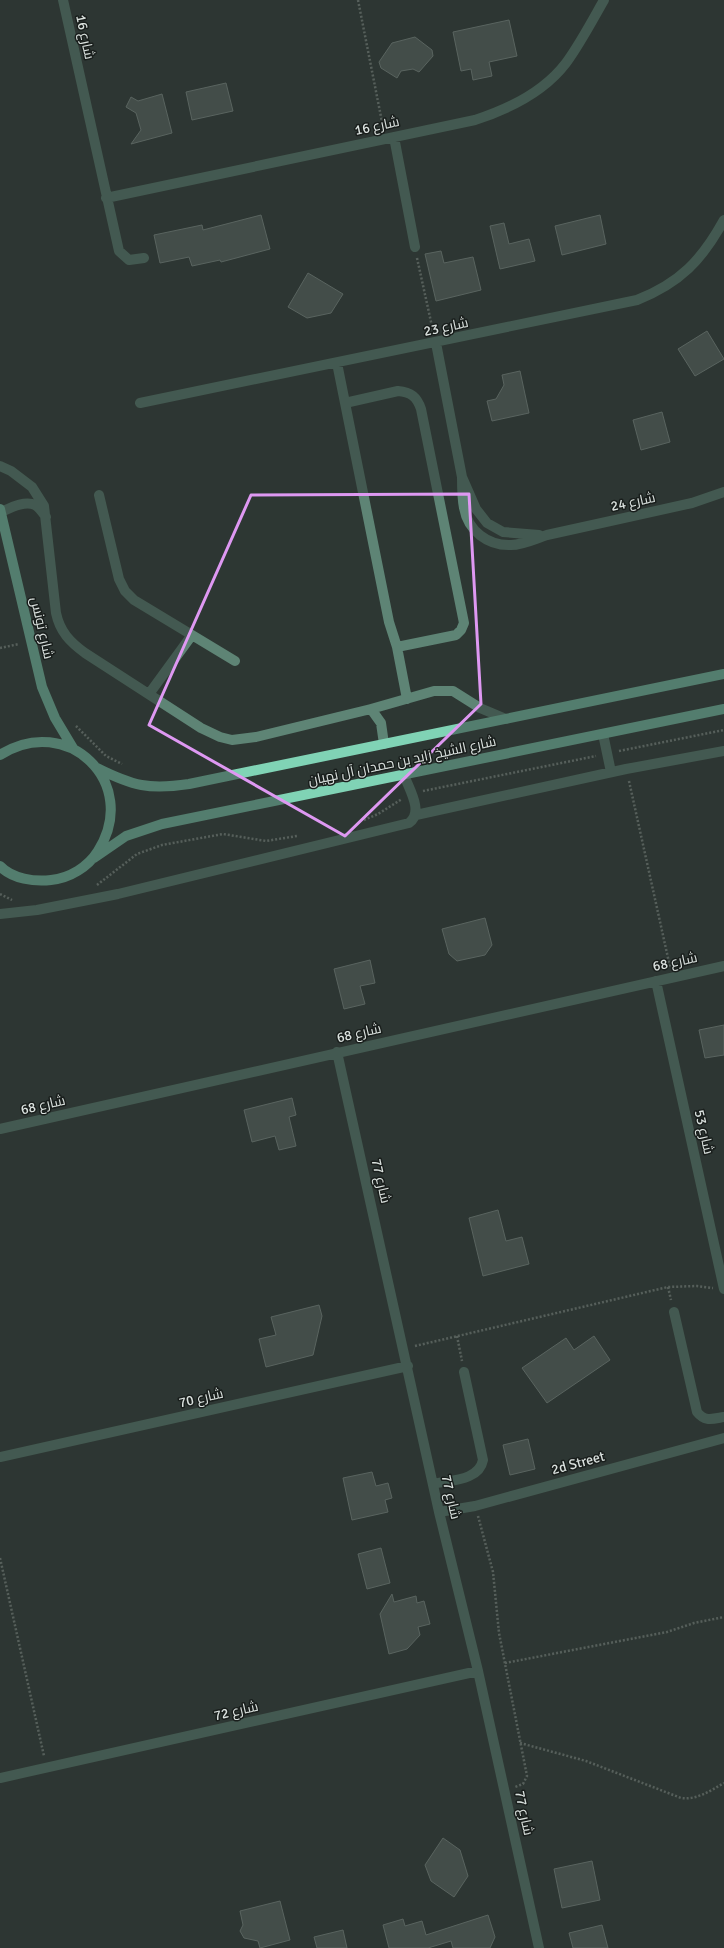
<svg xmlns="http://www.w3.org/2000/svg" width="724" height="1948" viewBox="0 0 724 1948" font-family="Signika,Cairo,sans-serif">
	<rect width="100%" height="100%" fill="#2d3733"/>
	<path fill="#5d6864" stroke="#8e9a95" d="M509 20 517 56 489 62 492 76 473 80 471 69 461 71 453 32Z
		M415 37 432 50 433 56 419 72 413 69 401 71 397 78 381 68 379 62 392 43Z
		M226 83 233 111 192 120 186 92Z
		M162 94 172 133 131 144 141 130 136 113 126 107 131 97 138 101Z
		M261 215 270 249 221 262 220 260 192 266 189 257 160 263 154 235 202 225 203 230Z
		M600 215 606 244 562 255 555 226Z
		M504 223 509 244 529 239 535 261 500 269 490 226Z
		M441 251 444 263 473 257 481 290 436 301 425 254Z
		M308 273 343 294 331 313 307 318 288 307Z
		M707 331 724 359 695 376 678 349Z
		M520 371 529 413 492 421 487 401 496 399 504 385 502 375Z
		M662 412 670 442 641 450 633 420Z
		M485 918 492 945 485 955 457 961 449 954 442 929Z
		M370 960 375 983 360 986 365 1004 344 1009 334 969Z
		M724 1025V1055L705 1058 699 1030Z
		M292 1098 296 1115 289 1117 296 1146 279 1150 275 1136 252 1142 244 1110Z
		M498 1210 506 1241 522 1237 529 1264 483 1276 469 1218Z
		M319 1305 322 1316 313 1355 266 1367 259 1339 276 1335 271 1317Z
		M594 1336 610 1360 547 1403 522 1368 566 1338 574 1350Z
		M528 1439 535 1469 510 1475 503 1445Z
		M372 1472 376 1486 388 1483 392 1498 385 1500 388 1512 352 1520 343 1478Z
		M381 1548 390 1583 367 1589 358 1554Z
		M392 1594 394 1602 416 1596 417 1603 424 1601 430 1624 418 1627 420 1635 407 1649 389 1654 380 1614Z
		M443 1838 460 1850 468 1876 454 1897 431 1881 425 1865Z
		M592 1861 600 1900 562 1908 554 1869Z
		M280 1901 290 1940 260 1948 258 1941 244 1938 240 1931 243 1925 240 1911Z
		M488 1915 495 1937 490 1948H453L451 1941 428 1948H389L383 1925 403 1919 405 1926 422 1921 426 1935Z
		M602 1925 608 1948H573L569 1933Z
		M343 1930 347 1948H317L314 1937Z"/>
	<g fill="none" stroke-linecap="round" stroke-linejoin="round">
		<path stroke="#88908c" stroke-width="2.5" stroke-dasharray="2 2" stroke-linecap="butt" d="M358 0 383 127
			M417 258 433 331
			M0 648 19 644
			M76 726 106 756 122 764
			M619 751 724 730
			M629 781 670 967
			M423 791 596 756
			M364 820 378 814 402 799
			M97 885 137 854 162 845 223 834 266 841 297 836
			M0 894 12 900
			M668 1287 671 1300
			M457 1336 462 1361
			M415 1346 668 1287 697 1286 713 1288
			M478 1516 493 1572 499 1633 527 1776 523 1784 515 1787
			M0 1558 44 1756
			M505 1663 667 1632 694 1623 724 1617
			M520 1743 586 1761 681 1798C697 1800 710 1791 724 1783"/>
		<path stroke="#5e8475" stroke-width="10" d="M63 0 119 251 129 260 144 258
			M394 137 415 247
			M106 198 475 120C509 109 544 92 566 63 580 44 592 21 604 0
			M436 343 462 477 476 509 487 523 503 532 539 535
			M337 363 389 622 397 647 407 699
			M140 403 637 300C680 283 702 260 724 220
			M345 403 398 391C411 392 417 397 421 409L464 623 461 630 456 635 397 647
			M0 466 11 471 32 487 44 506 56 613C60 632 70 642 85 653L201 728 220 737 232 740 256 737 371 709 434 691H453L480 708 506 719
			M462 477C462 487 462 498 464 508 468 531 488 546 511 545 523 545 535 539 547 535L692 503 724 492
			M99 495 119 579 125 591 134 600 235 661
			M1 512C10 508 25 500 35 505 39 507 43 513 46 517
			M149 694 192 635
			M371 709 381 723 384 744
			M603 734 611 772
			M416 815 626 769 724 751
			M0 914 37 910 118 894 409 823C424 812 409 789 404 775
			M656 981 724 1289
			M337 1052 439 1512 478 1671 539 1948
			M0 1129 724 966
			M674 1312 697 1412C705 1422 712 1419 724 1417
			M0 1457 408 1366
			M433 1484C450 1480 479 1481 483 1460L464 1372
			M439 1512 475 1506 724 1438
			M0 1778 478 1671"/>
		<path stroke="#80d3b5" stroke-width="10" d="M0 509 42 687 55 718 73 748
			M0 755C67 712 141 783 98 851 88 867 70 878 51 880 35 882 12 879 0 866
			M97 768C133 786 149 790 189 784L724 674
			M94 858 126 836 162 824 724 709"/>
	</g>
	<path d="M0 0H724V1948H0ZM469 494 481 704 345 836 149 725 251 495Z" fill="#2d3733" fill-opacity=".55" fill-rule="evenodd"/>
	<path fill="none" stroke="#de98f2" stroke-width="3" stroke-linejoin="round" d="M469 494 481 704 345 836 149 725 251 495Z"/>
	<g text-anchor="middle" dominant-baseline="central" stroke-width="3" stroke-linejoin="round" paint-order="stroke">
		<g font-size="14" fill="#dae1de" stroke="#191e1c">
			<text transform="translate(85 37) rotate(78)">شارع 16</text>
			<text transform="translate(377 126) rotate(-12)">شارع 16</text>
			<text transform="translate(446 327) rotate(-12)">شارع 23</text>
			<text transform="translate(633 502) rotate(-12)">شارع 24</text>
			<text transform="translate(42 628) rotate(77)">شارع تونس</text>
			<text transform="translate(402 761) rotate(-12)">شارع الشيخ زايد بن حمدان آل نهيان</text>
			<text transform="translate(675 962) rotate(-12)">شارع 68</text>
			<text transform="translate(359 1033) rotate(-13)">شارع 68</text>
			<text transform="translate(43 1105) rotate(-13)">شارع 68</text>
			<text transform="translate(704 1132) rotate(77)">شارع 53</text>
			<text transform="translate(381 1181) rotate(77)">شارع 77</text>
			<text transform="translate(201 1398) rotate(-13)">شارع 70</text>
			<text transform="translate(578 1463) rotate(-15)">2d Street</text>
			<text transform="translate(451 1497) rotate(77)">شارع 77</text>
			<text transform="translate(236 1711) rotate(-13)">شارع 72</text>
			<text transform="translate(524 1813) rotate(78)">شارع 77</text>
		</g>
	</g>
</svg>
